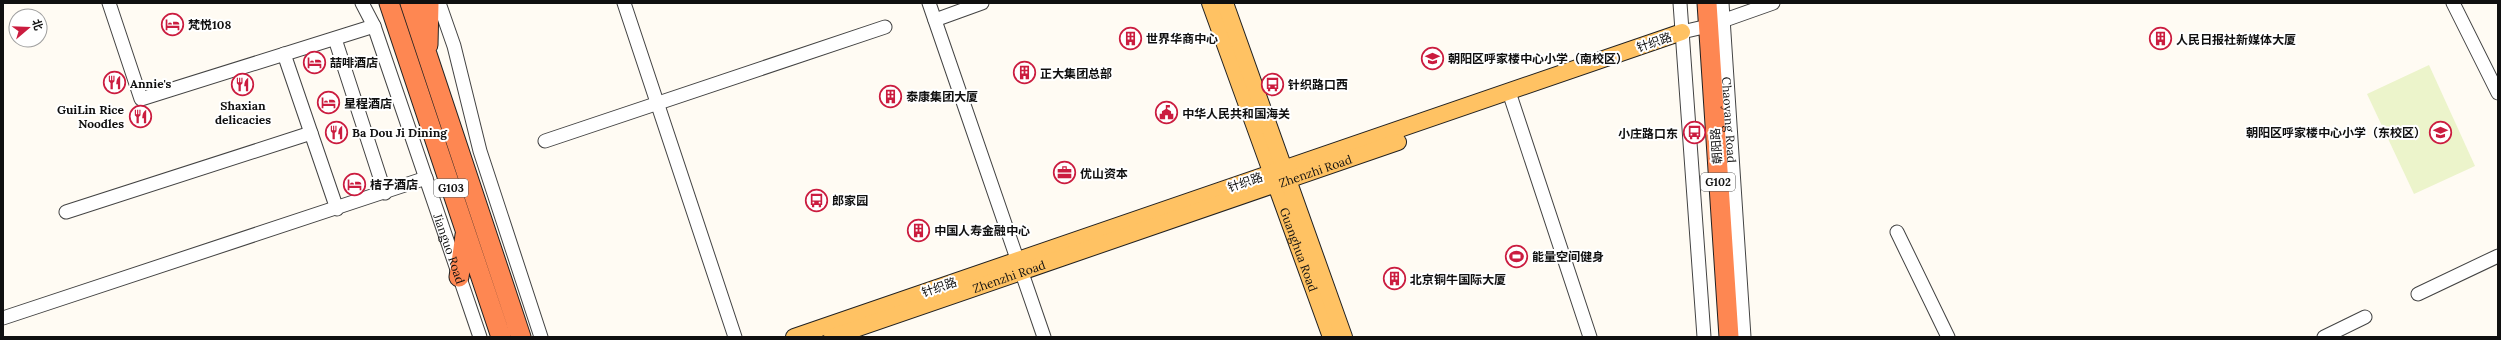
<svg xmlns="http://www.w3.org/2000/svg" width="2501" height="340" viewBox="0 0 2501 340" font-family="Lora,'Noto Sans SC',serif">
	<rect width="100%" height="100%" fill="#fffbf3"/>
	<path fill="#ecf4cb" d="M2429 65 2475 166 2414 194 2367 94Z"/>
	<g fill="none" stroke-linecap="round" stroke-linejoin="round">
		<defs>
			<g id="minor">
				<path d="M109 3 141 99 374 26"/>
				<path id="s1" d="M362 3 374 26 480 337"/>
				<path d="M439 3 454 46 480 151 541 337"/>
				<path d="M624 3 735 337"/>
				<path d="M929 3 1044 337"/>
				<path d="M1680 3 1704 337"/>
				<path id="s2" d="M1722 3 1744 337"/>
				<path d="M2453 3 2498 93"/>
				<path d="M935 20 982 3"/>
				<path d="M1682 32 1708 26 1773 3"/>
				<path d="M335 39 385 193"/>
				<path d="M284 54 337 209"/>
				<path d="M1509 92 1590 337"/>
				<path d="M545 141 885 27"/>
				<path d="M66 212 311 133"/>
				<path d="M1897 232 1948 337"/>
				<path d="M2418 294 2498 256"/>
				<path d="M3 318 426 178"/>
				<path d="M2324 337 2365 317"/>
			</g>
			<g id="major">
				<path id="s3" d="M1210 3 1331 337"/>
				<path d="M1225 3 1344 337"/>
				<path d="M794 337 1682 32"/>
				<path id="s4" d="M832 337 1398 142"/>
			</g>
			<path id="highway" d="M389 3 501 337
				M410 3 521 337
				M1707 3 1729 337
				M428 45 429 3
				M459 277 465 235"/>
		</defs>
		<use href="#minor" stroke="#434343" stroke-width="15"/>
		<use href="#major" stroke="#212121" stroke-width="18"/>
		<use href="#highway" stroke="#212121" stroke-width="21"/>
		<use href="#minor" stroke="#fff" stroke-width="13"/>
		<use href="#major" stroke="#ffc263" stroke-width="16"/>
		<use href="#highway" stroke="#fe8752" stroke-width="19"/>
	</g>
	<defs>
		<symbol id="hotel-ring" viewBox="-11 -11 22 22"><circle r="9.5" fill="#fff" stroke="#cb1c3f" stroke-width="1.5"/><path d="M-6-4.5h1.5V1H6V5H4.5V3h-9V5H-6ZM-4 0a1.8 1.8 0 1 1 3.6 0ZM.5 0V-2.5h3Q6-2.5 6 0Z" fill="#cb1c3f"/></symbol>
		<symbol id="building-ring" viewBox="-11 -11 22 22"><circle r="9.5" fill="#fff" stroke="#cb1c3f" stroke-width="1.5"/><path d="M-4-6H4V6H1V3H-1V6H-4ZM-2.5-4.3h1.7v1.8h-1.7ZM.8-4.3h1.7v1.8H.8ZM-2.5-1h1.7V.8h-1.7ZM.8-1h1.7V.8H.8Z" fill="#cb1c3f"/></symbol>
		<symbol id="school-ring" viewBox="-11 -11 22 22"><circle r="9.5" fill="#fff" stroke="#cb1c3f" stroke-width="1.5"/><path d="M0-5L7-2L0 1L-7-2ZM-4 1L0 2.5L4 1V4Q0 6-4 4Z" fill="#cb1c3f"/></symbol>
		<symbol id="restaurant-ring" viewBox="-11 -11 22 22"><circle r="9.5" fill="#fff" stroke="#cb1c3f" stroke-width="1.5"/><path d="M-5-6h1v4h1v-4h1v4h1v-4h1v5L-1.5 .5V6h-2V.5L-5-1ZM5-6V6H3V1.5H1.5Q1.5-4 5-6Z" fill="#cb1c3f"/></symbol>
		<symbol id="bus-ring" viewBox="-11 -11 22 22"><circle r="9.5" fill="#fff" stroke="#cb1c3f" stroke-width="1.5"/><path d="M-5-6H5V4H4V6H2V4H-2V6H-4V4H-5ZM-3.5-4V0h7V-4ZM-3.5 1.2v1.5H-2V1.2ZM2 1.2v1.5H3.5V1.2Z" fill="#cb1c3f"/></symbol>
		<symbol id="civic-ring" viewBox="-11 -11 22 22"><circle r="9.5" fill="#fff" stroke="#cb1c3f" stroke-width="1.5"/><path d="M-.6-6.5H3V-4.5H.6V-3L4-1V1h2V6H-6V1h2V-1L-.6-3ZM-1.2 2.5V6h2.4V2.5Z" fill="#cb1c3f"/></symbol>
		<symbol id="office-ring" viewBox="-11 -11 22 22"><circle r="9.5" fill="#fff" stroke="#cb1c3f" stroke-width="1.5"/><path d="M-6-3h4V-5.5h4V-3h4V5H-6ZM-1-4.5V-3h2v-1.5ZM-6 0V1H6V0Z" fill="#cb1c3f"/></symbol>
		<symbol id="stadium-ring" viewBox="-11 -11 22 22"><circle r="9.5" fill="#fff" stroke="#cb1c3f" stroke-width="1.5"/><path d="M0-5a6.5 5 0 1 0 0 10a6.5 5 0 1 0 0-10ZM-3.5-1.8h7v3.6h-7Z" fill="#cb1c3f"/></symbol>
	</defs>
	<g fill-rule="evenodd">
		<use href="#hotel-ring" x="160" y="12" width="25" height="25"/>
		<use href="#building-ring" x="1118" y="26" width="25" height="25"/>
		<use href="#building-ring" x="2148" y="26" width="25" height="25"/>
		<use href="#school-ring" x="1420" y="46" width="25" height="25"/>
		<use href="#hotel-ring" x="302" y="50" width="25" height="25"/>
		<use href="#building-ring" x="1012" y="60" width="25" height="25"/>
		<use href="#restaurant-ring" x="102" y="70" width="25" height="25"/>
		<use href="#restaurant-ring" x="230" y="72" width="25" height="25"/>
		<use href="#bus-ring" x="1260" y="72" width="25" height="25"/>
		<use href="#building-ring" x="878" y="84" width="25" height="25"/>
		<use href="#hotel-ring" x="316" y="90" width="25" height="25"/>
		<use href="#civic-ring" x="1154" y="100" width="25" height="25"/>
		<use href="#restaurant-ring" x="128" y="104" width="25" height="25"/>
		<use href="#restaurant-ring" x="324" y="120" width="25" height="25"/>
		<use href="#school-ring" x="2428" y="120" width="25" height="25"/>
		<use href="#bus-ring" x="1682" y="120" width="25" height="25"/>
		<use href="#office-ring" x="1052" y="160" width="25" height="25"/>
		<use href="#hotel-ring" x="342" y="172" width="25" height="25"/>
		<use href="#bus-ring" x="804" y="188" width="25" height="25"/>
		<use href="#building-ring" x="906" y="218" width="25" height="25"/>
		<use href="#stadium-ring" x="1504" y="244" width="25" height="25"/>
		<use href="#building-ring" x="1382" y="266" width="25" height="25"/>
	</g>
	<g text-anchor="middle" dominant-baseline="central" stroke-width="4" stroke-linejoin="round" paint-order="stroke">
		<g fill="#fff" stroke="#585858" stroke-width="1">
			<rect x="1701" y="173" width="34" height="18" rx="3"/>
			<rect x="434" y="179" width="34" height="18" rx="3"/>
		</g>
		<g font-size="11" font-weight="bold" fill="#101010">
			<text x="1718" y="182">G102</text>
			<text x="451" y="188">G103</text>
		</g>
		<g font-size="12" font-weight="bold" fill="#101010" stroke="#fff" text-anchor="start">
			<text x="188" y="24">梵悦108</text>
			<text x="1146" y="38">世界华商中心</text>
			<text x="2176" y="39">人民日报社新媒体大厦</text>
			<text x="1448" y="58">朝阳区呼家楼中心小学（南校区）</text>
			<text x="330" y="62">喆啡酒店</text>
			<text x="1040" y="73">正大集团总部</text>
			<text x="130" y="83">Annie's</text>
			<text x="1288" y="84">针织路口西</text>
			<text x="906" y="96">泰康集团大厦</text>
			<text x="344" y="103">星程酒店</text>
			<text x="243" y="105" text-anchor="middle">Shaxian<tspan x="243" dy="14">delicacies</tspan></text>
			<text x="124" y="109" text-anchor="end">GuiLin Rice<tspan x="124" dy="14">Noodles</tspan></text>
			<text x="1182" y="113">中华人民共和国海关</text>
			<text x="352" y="132">Ba Dou Ji Dining</text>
			<text x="2426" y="132" text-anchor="end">朝阳区呼家楼中心小学（东校区）</text>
			<text x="1678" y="133" text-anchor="end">小庄路口东</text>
			<text x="1080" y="173">优山资本</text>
			<text x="370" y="184">桔子酒店</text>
			<text x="832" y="200">郎家园</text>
			<text x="934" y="230">中国人寿金融中心</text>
			<text x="1532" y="256">能量空间健身</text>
			<text x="1410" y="279">北京铜牛国际大厦</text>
		</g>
		<g font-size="12" fill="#101010" stroke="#fff">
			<text transform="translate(1654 42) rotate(-19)">针织路</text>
			<text stroke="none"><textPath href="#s2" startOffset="117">Chaoyang Road</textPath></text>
			<text transform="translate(1716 146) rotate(-94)">朝阳路</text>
			<text stroke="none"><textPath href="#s4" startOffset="511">Zhenzhi Road</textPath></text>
			<text transform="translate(1245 182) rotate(-19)">针织路</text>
			<text stroke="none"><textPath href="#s1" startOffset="261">Jianguo Road</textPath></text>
			<text stroke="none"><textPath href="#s3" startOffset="262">Guanghua Road</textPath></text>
			<text stroke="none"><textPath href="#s4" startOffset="187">Zhenzhi Road</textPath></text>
			<text transform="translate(939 287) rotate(-19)">针织路</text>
		</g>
	</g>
	<rect width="2501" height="340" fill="none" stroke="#101010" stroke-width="8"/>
	<g transform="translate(28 28) rotate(71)"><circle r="19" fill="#ffffff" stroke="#9f9f9f"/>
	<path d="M0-3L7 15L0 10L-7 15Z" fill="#cb1c3f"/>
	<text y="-6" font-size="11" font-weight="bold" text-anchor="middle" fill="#101010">北</text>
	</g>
</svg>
